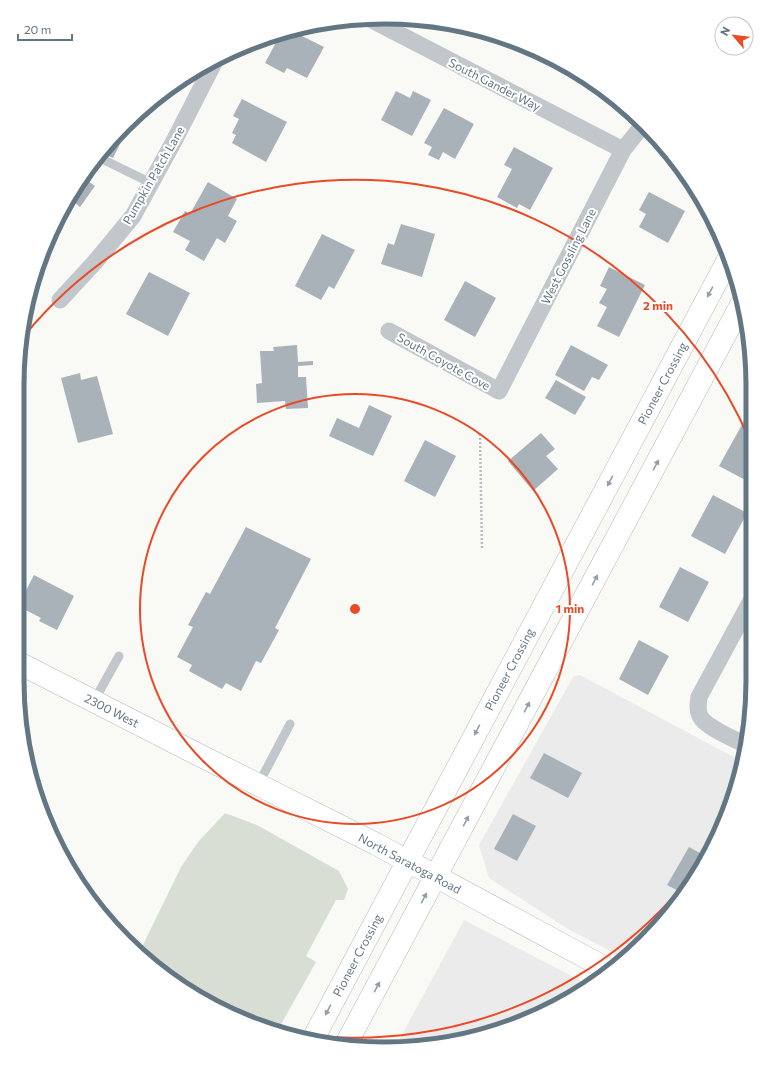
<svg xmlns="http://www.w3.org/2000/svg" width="770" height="1066" viewBox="0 0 770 1066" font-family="Commissioner,sans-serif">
	<rect width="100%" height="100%" fill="#f9f9f6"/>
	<path fill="#eaebea" d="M580 675 743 762 740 776 715 844 677 905 624 958 568 929 489 878 479 845 573 677Z
		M464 920 589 985 526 1021 433 1046H396Z"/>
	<path fill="#d9ded5" d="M225 813 257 825 339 871 348 889 344 900H336L306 956 316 962 279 1028 222 1011 143 958 139 953 181 867 198 842Z"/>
	<path fill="#a9b2b9" d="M290 30 324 47 307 78 287 68 284 73 265 63 281 33Z
		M549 57 569 66 578 73 576 76 548 60Z
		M396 91 410 98 413 91 431 100 412 136 381 120Z
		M242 99 287 122 266 162 232 143 236 135 232 133 239 119 233 116Z
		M444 108 474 124 455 159 443 152 439 160 428 155 432 147 424 143Z
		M118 139 122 140 113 158 104 154Z
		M514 147 553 168 530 210 519 204 517 208 497 197 512 169 504 165Z
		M82 177 95 186 80 207 74 202 61 222V221L79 181Z
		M208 182 237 199 228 216 237 221 225 243 217 238 204 261 185 250 190 241 173 232 185 211 190 214Z
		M649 192 685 211 668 243 639 227 646 214 639 210Z
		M401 224 435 234 422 277 381 264 388 243 394 245Z
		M322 234 355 250 334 289 329 286 321 300 295 286Z
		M609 267 645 285 619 337 597 326 607 307 599 303 607 289 600 286Z
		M149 272 190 293 168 336 126 314Z
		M465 281 496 298 475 337 444 320Z
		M297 345 298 362 313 361V365L298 366V377H306L308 408 286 409 285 401 257 403 256 384 262 383 260 351H274L273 347Z
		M571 345 608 365 599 380 592 377 584 391 555 375Z
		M19 370 27 377 17 390V385Z
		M80 373 81 380 97 376 113 434 78 443 61 378Z
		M556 380 586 397 575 415 545 398Z
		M369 405 392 416 373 456 329 436 337 418 359 428Z
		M749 412H750L751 483 719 466Z
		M541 433 555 449 546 456 558 469 533 491 508 461Z
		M425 440 456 456 435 497 404 481Z
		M713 495 747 513 725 554 691 536Z
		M246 527 311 559 275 628 279 630 261 663 256 661 241 691 226 683 222 689 189 671 192 665 177 657 193 627 188 625 206 592 210 594Z
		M680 567 709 582 688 622 659 607Z
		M34 575 74 596 57 630 39 621 41 618 18 606Z
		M639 640 669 656 648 695 619 679Z
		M752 685V700L746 697Z
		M544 753 582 773 568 798 530 778Z
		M513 814 536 826 517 861 494 849Z
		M689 847 707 857 684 894 667 885Z"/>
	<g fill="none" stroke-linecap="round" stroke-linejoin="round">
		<defs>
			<path id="secondary" d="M17 662 207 759 376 844 611 971"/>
			<path id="highway" d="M313 1039 729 258
				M345 1046 741 305"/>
		</defs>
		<use href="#secondary" stroke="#b4bbc0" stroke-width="23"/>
		<use href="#highway" stroke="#b5babd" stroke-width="23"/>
		<path stroke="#babec1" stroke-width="2.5" stroke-dasharray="2 2" stroke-linecap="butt" d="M480 434 482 550"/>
		<path stroke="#c2c7cb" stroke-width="9" d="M100 158 151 183
			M94 701 119 656
			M258 785 290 724"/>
		<path stroke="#c2c7cb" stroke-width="17" d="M368 18 623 150
			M60 300 95 262 133 216 174 141 216 59
			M389 331 499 391 623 150 643 125
			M746 745C734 739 705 727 700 716 697 710 698 704 699 697L752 599"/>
		<use href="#secondary" stroke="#fff" stroke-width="22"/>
		<use href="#highway" stroke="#fff" stroke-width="22"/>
	</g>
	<defs><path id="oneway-solid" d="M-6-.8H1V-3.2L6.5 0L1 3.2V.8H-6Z"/></defs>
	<g fill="#929fa8">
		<use href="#oneway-solid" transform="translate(710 292) rotate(118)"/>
		<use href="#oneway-solid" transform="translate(656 465) rotate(-62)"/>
		<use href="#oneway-solid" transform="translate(610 481) rotate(118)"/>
		<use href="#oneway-solid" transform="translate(595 580) rotate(-62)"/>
		<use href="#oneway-solid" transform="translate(527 707) rotate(-62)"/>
		<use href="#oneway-solid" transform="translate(477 730) rotate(118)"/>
		<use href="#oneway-solid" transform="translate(466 821) rotate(-62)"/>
		<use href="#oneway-solid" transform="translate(424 898) rotate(-62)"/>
		<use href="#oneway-solid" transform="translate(377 987) rotate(-62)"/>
		<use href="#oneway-solid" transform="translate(328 1010) rotate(118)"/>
	</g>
	<g fill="none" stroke="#ea4a25" stroke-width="2">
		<circle cx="355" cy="609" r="215"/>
		<path d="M715 843A429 429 0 0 1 299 1034M24 336A429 429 0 0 1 750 441"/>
	</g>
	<g text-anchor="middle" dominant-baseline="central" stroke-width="4" stroke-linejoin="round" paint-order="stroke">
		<g font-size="12" fill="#637683" stroke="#fff">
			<text transform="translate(495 84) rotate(27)">South Gander Way</text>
			<text transform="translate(153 175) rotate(-60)">Pumpkin Patch Lane</text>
			<text transform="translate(568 256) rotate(-63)">West Gossling Lane</text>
			<text transform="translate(444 361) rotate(29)">South Coyote Cove</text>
			<text transform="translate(662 383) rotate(-62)">Pioneer Crossing</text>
			<text transform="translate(509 669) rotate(-62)">Pioneer Crossing</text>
			<text transform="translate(112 710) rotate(27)">2300 West</text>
			<text transform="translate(410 863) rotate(28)">North Saratoga Road</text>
			<text transform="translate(357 955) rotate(-62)">Pioneer Crossing</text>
		</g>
	</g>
	<path d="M0 0H770V1066H0ZM385 24H385A361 361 0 0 1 746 385V681A361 361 0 0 1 385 1042H385A361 361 0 0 1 24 681V385A361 361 0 0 1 385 24Z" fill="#fff" fill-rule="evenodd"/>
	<path fill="none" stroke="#637683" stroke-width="5" d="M385 24H385A361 361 0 0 1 746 385V681A361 361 0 0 1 385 1042H385A361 361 0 0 1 24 681V385A361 361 0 0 1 385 24Z"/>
	<circle cx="355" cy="609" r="6" fill="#ea4a25" stroke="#fff" stroke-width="2"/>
	<g font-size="12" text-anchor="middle" font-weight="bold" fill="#ea4a25" stroke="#fff" stroke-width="4" stroke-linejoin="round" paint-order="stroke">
		<text x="658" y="310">2 min</text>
		<text x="570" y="613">1 min</text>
	</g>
	<g transform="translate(734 36) rotate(298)"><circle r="19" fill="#ffffff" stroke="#c1c8cd"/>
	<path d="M0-3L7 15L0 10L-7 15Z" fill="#ea4a25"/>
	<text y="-6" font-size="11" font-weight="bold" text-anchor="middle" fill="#637683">N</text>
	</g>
	<path d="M18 34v6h54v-6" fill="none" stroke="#637683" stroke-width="2"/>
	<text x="24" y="34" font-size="12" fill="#637683" stroke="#ffffff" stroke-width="3" paint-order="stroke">20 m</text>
</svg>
